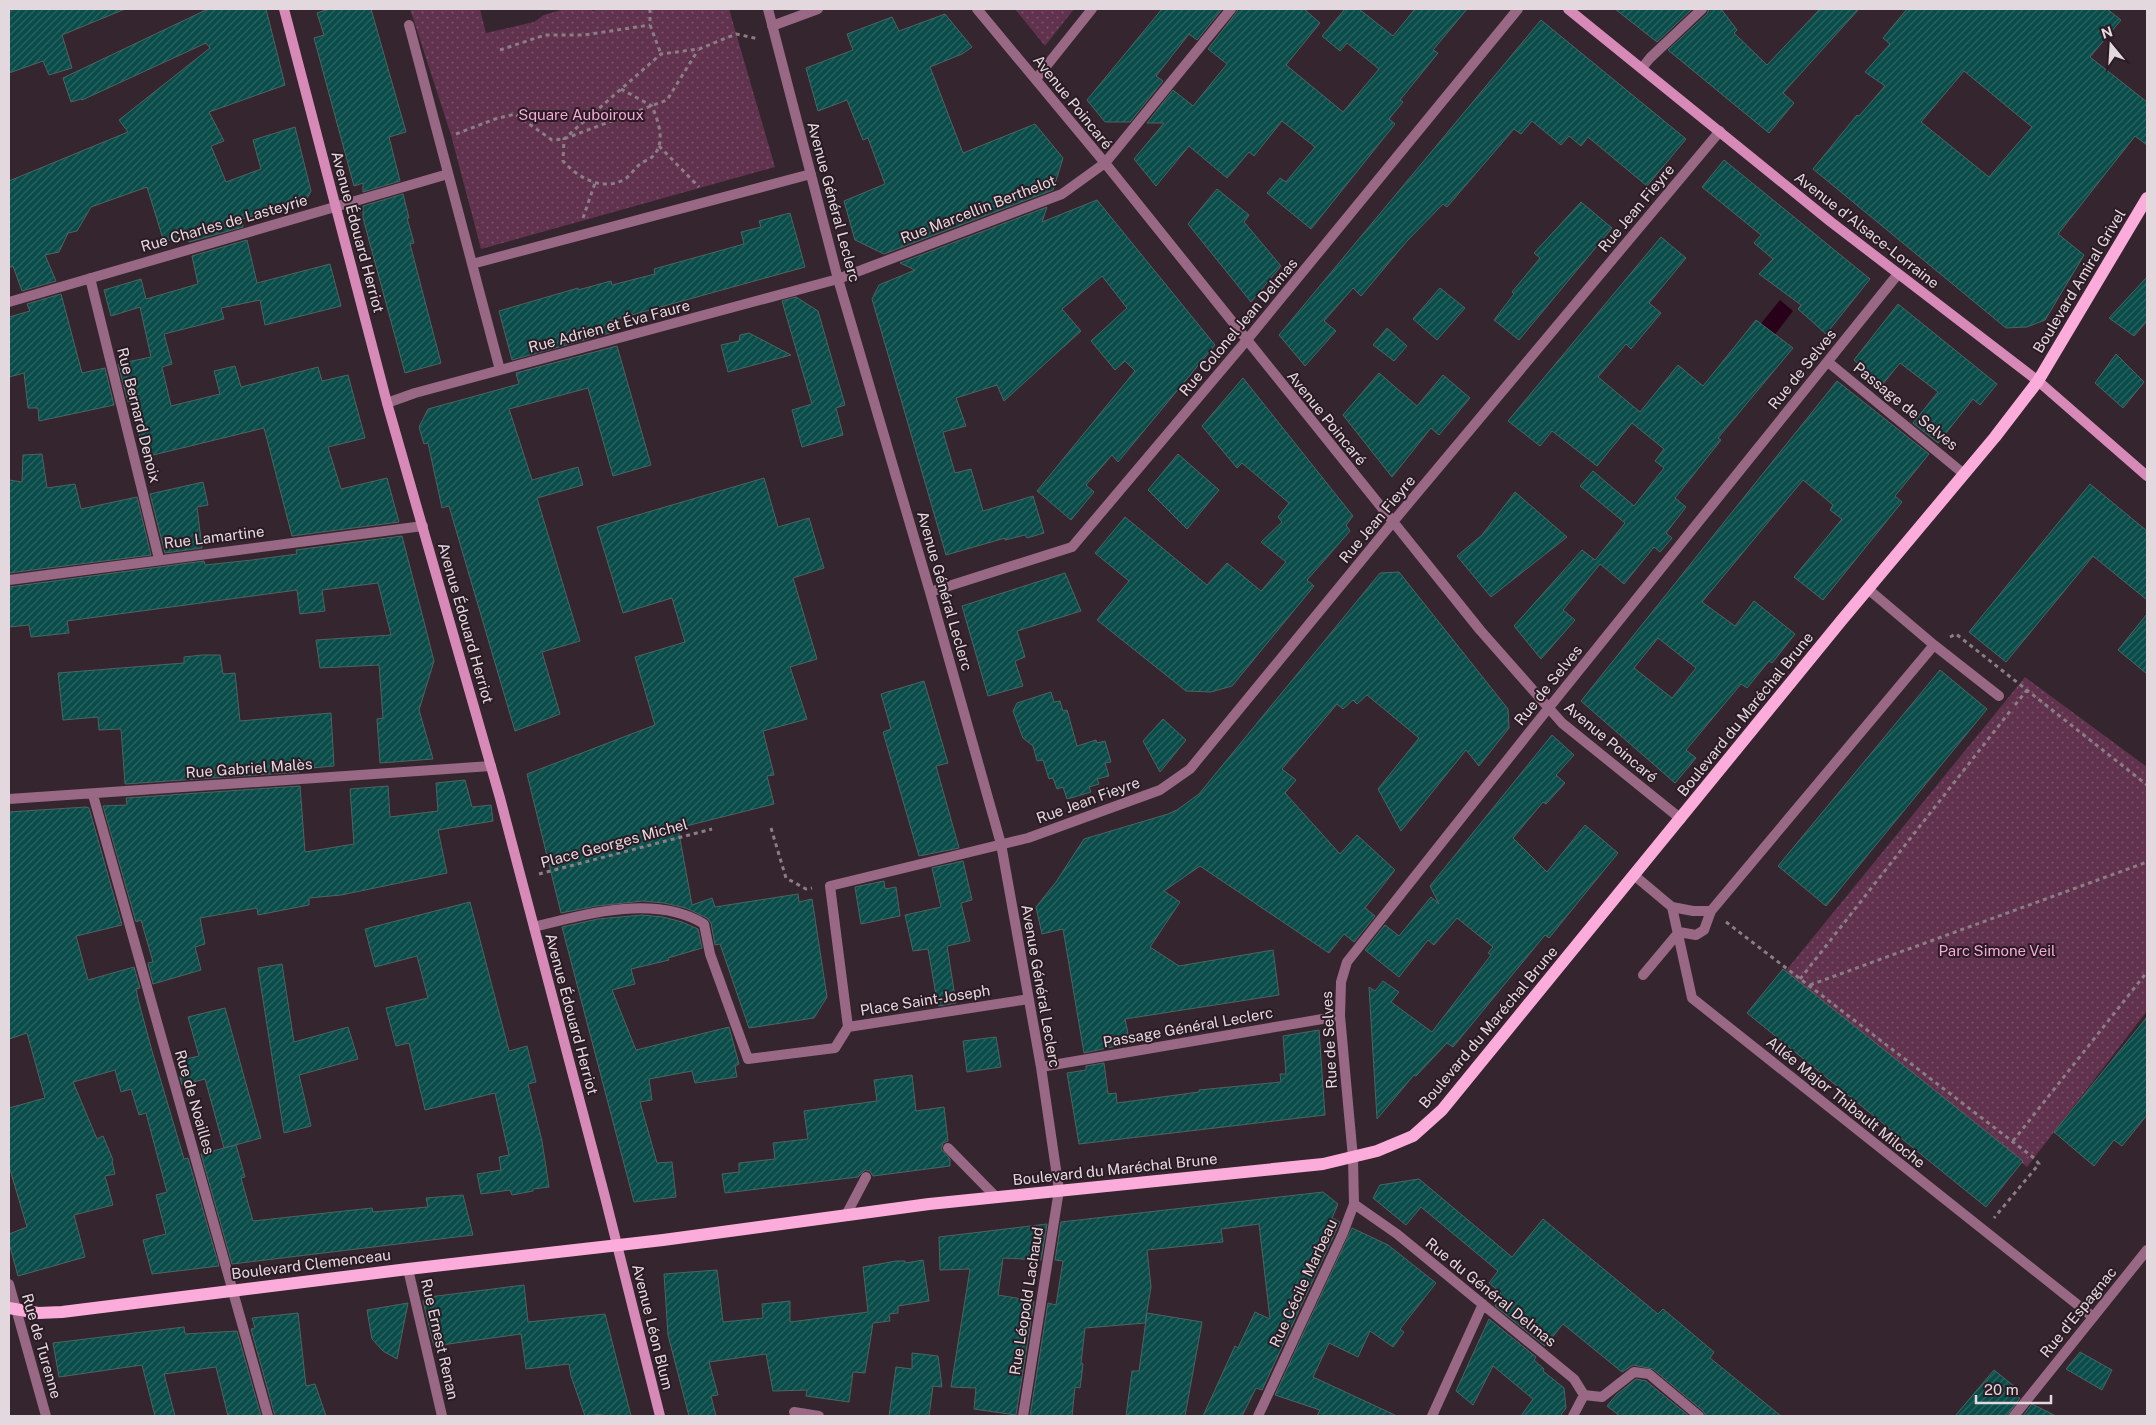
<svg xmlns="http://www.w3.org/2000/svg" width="2156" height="1425" viewBox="0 0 2156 1425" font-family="'Public Sans',sans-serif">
	<defs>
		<pattern id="park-dots" width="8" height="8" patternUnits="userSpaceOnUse" patternTransform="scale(1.25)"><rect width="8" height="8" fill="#60324e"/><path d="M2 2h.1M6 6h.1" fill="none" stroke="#774f67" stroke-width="1.8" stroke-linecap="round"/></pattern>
		<pattern id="building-hatch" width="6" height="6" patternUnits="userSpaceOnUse" patternTransform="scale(1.25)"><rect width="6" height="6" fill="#094c49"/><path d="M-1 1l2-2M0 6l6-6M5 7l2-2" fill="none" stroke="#2d6563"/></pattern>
	</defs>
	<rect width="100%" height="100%" fill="#35252e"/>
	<path fill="url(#park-dots)" d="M410 9H480L486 33 534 22 544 15 564 9H591L593 11 599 9H729L775 167 481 249 451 135Z
		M1015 9H1074L1045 46Z
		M2025 677 2147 767V1011L2027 1167 1784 973Z"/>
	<path fill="#28001a" d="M1780 300 1793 311 1773 337 1759 326Z"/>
	<path fill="url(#building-hatch)" stroke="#4c6462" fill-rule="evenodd" d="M9 9H125L62 35 72 68 49 75 43 61 9 73Z
		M208 9H266L285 85 209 112 224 141 211 146 226 182 261 169 253 140 295 127 311 191 306 200 242 219 243 227 189 242 187 234 164 242 147 187 91 207 77 231 68 233 59 252 45 255 56 281 22 291 13 266 9 268V181L128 132 119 120 210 48 206 43 82 100 81 99 71 102 63 78Z
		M329 9H371L406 132 389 137 400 181 363 192V183L354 186 314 38 324 35 317 13Z
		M1162 9H1222L1197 40 1189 34 1156 76 1163 81 1130 122H1105L1087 100Z
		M1238 9H1304L1320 23 1286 65 1343 112 1379 69 1347 43 1340 51 1322 36 1345 9H1359L1393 36 1415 9H1467L1433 50 1438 53 1400 100 1403 102 1389 119 1395 124 1311 229 1267 193 1280 178 1286 182 1315 147 1282 121 1254 156 1249 152 1227 178 1189 146 1156 186 1134 159 1164 123H1147L1173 90 1193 106 1227 64 1208 49 1236 13Z
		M1615 9H1692L1657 42Z
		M1709 9H1721L1737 30 1734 33 1767 65 1820 9H1859L1783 93 1794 103 1769 133 1668 50 1707 14Z
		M1907 9H2107L2121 20 2090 57 2147 102V145L2135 136 2058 234 2084 255 2045 320 2027 327 2006 328 1813 169 1857 115 1859 116 1885 86 1865 72 1890 44 1883 38ZM1964 71 2032 127 1989 177 1921 122Z
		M945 14 972 47 962 54 930 67 963 153 1035 124 1063 158 1053 190 884 254 855 240 844 201 885 184 868 138 863 140 847 100 818 111 806 68 853 50 847 34 892 17 899 31Z
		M1541 20 1686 139 1647 186 1588 137 1581 146 1569 136 1561 145 1532 121 1521 134 1514 129 1447 207 1443 204 1407 241 1361 296 1353 288 1324 321 1336 331 1305 366 1279 335Z
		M1724 160 1870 279 1826 334 1798 309 1801 305 1759 274 1773 259 1754 243 1761 235 1702 187Z
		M1217 189 1249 215 1244 222 1281 266 1251 302 1188 224Z
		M403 194 409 218H407L414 243 410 244 441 363 405 373 363 218V206Z
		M1097 200 1215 345 1118 462 1112 455 1086 485 1094 492 1071 520 1037 491 1135 371 1125 361 1115 370 1091 341 1127 308 1102 276 1062 309 1081 331 1004 401 997 385 956 398 966 426 943 432 955 473 971 469 983 511 1033 496 1044 533 1027 538 1025 535 1005 540V538L946 555 872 299 879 285 915 270 900 263 1047 207 1042 222Z
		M1581 202 1612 228 1519 340 1494 320 1514 294 1512 292 1540 258 1534 253Z
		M790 213 805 267 610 321 613 332 512 360 499 311 578 288V290L611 281 612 285 655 274 654 269 744 244 741 232 761 227 759 221Z
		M1661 237 1686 258 1649 303 1661 313 1631 349 1626 344 1598 377 1640 412 1678 365 1703 386 1756 320 1793 348 1718 438 1721 440 1675 498 1686 507 1666 533 1672 538 1660 552 1654 547 1624 584 1600 564 1563 610 1575 620 1541 659 1514 626 1582 550 1595 560 1625 523 1580 486 1593 471 1634 506 1664 468 1655 461 1664 449 1632 423 1597 466 1552 431 1540 446 1508 421Z
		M247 240 257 283 330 264 341 306 265 325 260 300 221 308 224 319 164 334 172 364 162 367 171 406 220 394 214 371 235 366 241 387 318 367 322 381 348 375 365 438 328 447 341 489 387 478 399 522 292 536 264 428 145 457 131 401 128 402 118 364 151 357 140 307 111 316 104 290 141 279 146 299 198 284 192 256Z
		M2147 277V321L2134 336 2109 318Z
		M1440 288 1465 308 1437 340 1413 319Z
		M61 294 82 373 105 368 114 405 39 421 38 408H28L24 373 9 377V317L30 311 27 304Z
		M796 297 818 311 845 405 836 408 843 435 802 447 792 410 812 404 782 301Z
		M1898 304 1997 384 1980 405 1973 399 1938 443 1913 423 1938 392 1900 363 1882 385 1854 360Z
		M1387 328 1407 346 1394 361 1373 345Z
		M749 333 791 355 728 372 721 345 739 341 740 335Z
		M617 346 651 465 613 476 588 388 509 409 532 480 578 467 583 485 537 498 580 641 542 652 560 714 515 731 449 506 442 508 428 443 424 444 419 427 428 409 519 384 516 373Z
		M2116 354 2144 382 2123 408 2095 383Z
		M1379 373 1417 406 1443 375 1470 398 1439 435 1431 428 1392 477 1343 415Z
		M1243 378 1353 516 1346 525 1350 531 1307 580 1314 586 1232 686 1211 692 1186 691 1097 620 1129 581 1095 553 1125 517 1207 585 1227 563 1261 591 1286 562 1261 542 1282 522 1278 517 1289 503 1242 463 1237 468 1202 426Z
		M1837 381 1929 454 1895 496 1902 502 1823 600 1794 577 1842 519 1830 510 1833 505 1803 480 1702 602 1735 626 1754 601 1795 634 1772 663 1769 661 1747 688 1741 684 1686 750 1696 758 1675 783 1581 701ZM1658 638 1696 668 1672 698 1634 668Z
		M42 454 47 488 75 484 81 509 137 497 151 555 9 573V480L22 482 23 455Z
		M1178 454 1219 490 1187 529 1148 490Z
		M764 478 778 527 809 518 824 568 793 578 817 659 790 667 807 719 763 731 774 775 767 776 774 804 678 828 692 905 712 898 715 907 798 894 799 902 812 899 827 997 814 1018 749 1028 720 944 715 945 711 923 707 918 686 908 664 903 643 901 596 906 561 913 527 774 655 725 635 657 685 642 672 598 623 613 597 527Z
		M203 482 208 505 197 507 202 548 165 553 150 494Z
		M2090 484 2147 531V600L2093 556 2006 662 1969 632Z
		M1515 492 1567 537 1491 597 1457 556 1482 535Z
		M402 536 434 661 419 710 433 759 380 763 377 719 383 718 379 665 320 668 316 640 391 635 378 583 322 590 325 611 300 614 297 590 67 621 69 633 31 637 29 625 9 627V587L204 561 205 565 252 560 297 554 296 550Z
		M1399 572 1508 709 1509 728 1479 766 1466 750 1401 831 1378 789 1419 738 1367 695 1357 704 1353 700 1343 709 1337 704 1282 769 1296 780 1285 793 1340 854 1357 835 1395 870 1365 908 1375 916 1354 942 1344 934 1329 953 1200 866 1164 891 1180 902 1150 947 1179 966 1273 950 1279 995 1125 1019 1130 1043 1084 1053 1063 929 1042 934 1036 907 1056 882 1084 839 1168 814 1177 810 1199 794 1380 573Z
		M1065 573 1081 611 1017 631 1025 657 1015 661 1023 686 988 696 962 606Z
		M2147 614V674L2118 650Z
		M202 655H220L223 674 235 673 240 721 331 713 334 766 299 769V772L125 784 121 729 99 730 98 717 63 720 58 673 184 663V657Z
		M1940 670 1987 709 1826 906 1778 866Z
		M924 681 948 763 936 766 959 848 919 856 883 732 891 729 881 694Z
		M1051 692 1054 702 1060 701 1063 711 1067 710 1077 746 1096 740 1097 743 1105 741 1111 762 1105 763 1109 776 1097 779 1099 784 1089 787 1091 792 1067 799 1063 787 1057 789 1053 778 1049 779 1043 760 1037 761 1033 746 1023 738 1013 711 1017 703Z
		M1163 719 1186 740 1160 772 1143 741Z
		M1552 735 1574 755 1556 775 1565 783 1546 804 1543 802 1513 838 1547 872 1585 825 1618 853 1549 938 1545 935 1453 1047 1447 1043 1416 1076 1414 1075 1377 1119 1369 987 1375 991 1383 981 1399 992 1391 1002 1432 1032 1491 955 1488 953 1493 947 1457 918 1434 945 1428 940 1399 977 1365 950 1385 925 1399 936 1431 897 1439 904 1430 886Z
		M465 780 472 807 491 805 493 821 438 830 447 873 341 895 309 898V905L273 912 258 915 257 908 200 918 205 944 195 947 201 970 153 984 148 963 153 962 141 920 136 922 103 806 127 805 126 798 300 786 305 852 354 844 350 789 388 786 390 817 438 811 436 783Z
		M86 807 89 808 122 925 76 936 88 980 134 967 140 988 136 989 138 999 152 1051 184 1159 188 1158 219 1266 152 1274 143 1240 166 1234 156 1195 167 1192 146 1113 139 1115 131 1089 121 1092 115 1070 73 1082 97 1139 103 1136 113 1160 112 1161 115 1174 105 1176 113 1205 74 1215 85 1257 18 1276 9 1243V1234L27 1227 9 1166V1108L45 1098 27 1033 9 1039V812Z
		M963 861 972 900 961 903 970 941 947 946 956 1003 938 1006 928 949 913 951 905 915 941 907 932 868Z
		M884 881 885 889 896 887 900 916 861 924 855 887Z
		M470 902 509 1051 527 1046 536 1082 528 1084 542 1141 549 1187 533 1189V1191L512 1195 510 1190 481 1194 477 1174 501 1170 499 1157 509 1155 495 1093 425 1110 409 1043 396 1046 386 1008 428 998 417 956 375 967 365 929Z
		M642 915 663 917 682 922 698 929 702 948 668 958 669 960 631 969 635 984 612 990 636 1050 729 1027 739 1064 735 1066 737 1077 695 1083 692 1071 649 1079 652 1100 640 1102 657 1163 672 1162 676 1197 634 1202 562 927 598 919Z
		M282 964 294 1042 348 1027 358 1059 299 1075 311 1126 284 1133 258 968Z
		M1783 969 2023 1161 1986 1207 1747 1013Z
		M225 1008 261 1138 224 1148 205 1079 182 1085 180 1077 186 1059 199 1056 188 1017Z
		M2147 1017V1115L2122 1146 2114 1140 2094 1166 2054 1132Z
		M1319 1030 1325 1115 1079 1144 1067 1073 1086 1070V1066L1104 1063 1108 1094 1116 1093 1117 1103 1199 1092V1090L1281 1082 1280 1074H1286L1283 1036Z
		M996 1037 1001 1067 967 1072 963 1041Z
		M912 1075 916 1111 944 1107 948 1141 943 1143 941 1149 950 1159V1166L873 1176 870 1171 865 1170 858 1177 725 1193 722 1174 739 1172V1163L775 1159 773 1143 808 1139 804 1111 877 1101 874 1080Z
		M236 1145 245 1177 241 1178 253 1221 372 1208 373 1212 428 1207 426 1198 463 1195 473 1235 232 1264 201 1154Z
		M1419 1179 1512 1257 1543 1219 1658 1314 1663 1309 1714 1352 1710 1358 1781 1416H1706L1703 1411 1653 1369 1633 1365 1622 1372 1563 1324 1545 1346 1495 1306 1501 1293 1489 1283 1498 1271 1421 1207 1406 1225 1373 1198 1380 1185Z
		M1323 1192 1338 1204 1332 1218 1340 1222 1262 1390 1256 1388 1242 1416H1203L1235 1346 1238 1348 1255 1312 1270 1319 1259 1224 1221 1229 1223 1242 1147 1250 1151 1287 1145 1323 1085 1328 1081 1363 1083 1364 1080 1388 1075 1387 1072 1416H1030L1048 1303 1056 1305 1063 1261 1055 1260 1061 1222Z
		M1047 1224 1041 1260 1003 1258 998 1295 1034 1301 1016 1415 974 1409 976 1388 951 1387 970 1269 940 1270 939 1237Z
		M1352 1228 1388 1245 1436 1283 1400 1329 1404 1332 1393 1347 1370 1331 1358 1357 1329 1343 1313 1377 1397 1416H1317L1320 1410 1275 1395Z
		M923 1260 929 1301 898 1306V1313L889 1314 890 1321 873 1323 865 1373 853 1372 849 1402 806 1396 807 1390 773 1391 766 1354 709 1362 718 1395 711 1396 716 1416H689L668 1335 664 1274 717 1270 723 1322 763 1318 762 1304 790 1301V1322L868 1312 863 1267 896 1261H905L906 1263Z
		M524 1285 528 1322 605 1314 631 1416H602L601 1414 585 1416 571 1376 569 1364 526 1369 521 1334 434 1346 423 1301 429 1299V1297Z
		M408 1303 397 1359 383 1351 372 1339 367 1310Z
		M298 1313 306 1386 315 1384 326 1416H275L251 1329 255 1328 252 1318Z
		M1147 1313 1202 1322 1185 1416H1126L1132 1371H1139Z
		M1489 1319 1536 1357 1534 1360 1544 1369 1543 1371 1564 1388 1566 1408 1560 1416H1521L1533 1399 1493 1366 1473 1405 1456 1391Z
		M184 1327 185 1334 237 1331 261 1416H228L216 1367 164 1374 175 1416H155L142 1365 59 1377 53 1343Z
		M2080 1352 2112 1370 2102 1390 2066 1369Z
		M912 1353 938 1356 942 1387 933 1386 929 1416H889L896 1367 912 1369Z
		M1994 1370 2020 1391 2016 1396 2020 1398 2007 1416H1955Z
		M1636 1379 1646 1381 1689 1416H1620L1607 1406 1616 1395Z
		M2032 1404 2056 1416H2023Z"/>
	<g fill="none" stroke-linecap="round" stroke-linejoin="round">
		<path stroke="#8a7d84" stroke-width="3" stroke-dasharray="4 4" stroke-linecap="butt" d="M650 9V25L661 54
			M500 50 545 35H584L650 25
			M621 89 652 106C658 121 667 143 652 157 649 160 643 161 639 165 634 169 631 175 625 179 603 192 578 178 563 161L564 139 661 54 699 49 736 34 759 39
			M456 134 495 119 515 114 552 140 564 139 667 100 698 50
			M659 146 699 187
			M583 218 595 183
			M1950 637 1956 634 2147 785
			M2015 705 2027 690
			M771 828 786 878 806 889 812 888
			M539 874 712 829
			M1726 922 2034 1158 2039 1164 1994 1218
			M1800 979 2011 710
			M1810 985 2147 862
			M2013 1141 2147 972"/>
		<path stroke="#996884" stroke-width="10" d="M1934 645 1999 696
			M1635 876 1672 907 1692 998 2093 1317
			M1672 907 1693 911H1711
			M1679 932 1696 935 1704 930 1711 911 1934 645 1868 589
			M1643 975 1679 932
			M948 1148 996 1197
			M846 1215 866 1177
			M1584 1395 1602 1397 1634 1372 1649 1374 1699 1416"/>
		<path stroke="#996884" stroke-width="10" d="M768 9 838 279 930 592 1001 844 1041 1067 1059 1190 1023 1416
			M977 9 1105 163 1480 630 1562 723 1681 819
			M409 25 500 370
			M772 26 818 9
			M1642 68 1650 58 1702 9
			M1036 79 1092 9
			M472 264 811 174
			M90 278 159 559
			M9 302 448 174
			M1828 362 1964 474
			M387 403 415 393 838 279 1062 194 1105 163 1231 9
			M9 580 423 526
			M930 592 1072 547 1246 341 1518 9
			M93 795 268 1416
			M9 799 491 766
			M534 927C585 914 655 894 704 924L710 954 748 1059 835 1048 848 1027 1029 999
			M848 1027 830 886 1028 838 1160 790 1190 769 1392 523 1720 131
			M1041 1067 1340 1016
			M1354 1204 1397 1234 1574 1379 1584 1395 1573 1416
			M408 1269 442 1416
			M9 1284 46 1416
			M794 1412 819 1416
			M1258 1416 1343 1233 1354 1204 1353 1158 1340 1016 1341 982 1347 962 1535 725 1898 274
			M1432 1416 1483 1304
			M2014 1416 2147 1250"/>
		<path stroke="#d789b7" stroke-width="10" d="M284 9 387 403 500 798 605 1197 660 1416
			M1568 9 1831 222 2038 381 2147 476"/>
		<path stroke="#fcacda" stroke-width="12" d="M9 1308 38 1313 62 1312 408 1269 663 1240 929 1204 1323 1164 1377 1151 1413 1136 1442 1110 1841 621 1995 437 2038 381 2147 198"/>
	</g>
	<g text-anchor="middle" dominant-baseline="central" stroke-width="4" stroke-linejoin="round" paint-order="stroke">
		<g font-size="15" fill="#e3d8de" stroke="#2b1b24">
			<text transform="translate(1073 102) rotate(51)">Avenue Poincaré</text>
			<text transform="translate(834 202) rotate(75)">Avenue Général Leclerc</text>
			<text transform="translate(1636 208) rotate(-50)">Rue Jean Fieyre</text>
			<text transform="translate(978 209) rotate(-21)">Rue Marcellin Berthelot</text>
			<text transform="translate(224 223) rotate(-16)">Rue Charles de Lasteyrie</text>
			<text transform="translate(1867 230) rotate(38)">Avenue d'Alsace-Lorraine</text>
			<text transform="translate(358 232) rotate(75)">Avenue Édouard Herriot</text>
			<text transform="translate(2079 281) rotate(-59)">Boulevard Amiral Grivel</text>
			<text transform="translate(609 326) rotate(-15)">Rue Adrien et Éva Faure</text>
			<text transform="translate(1238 327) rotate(-50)">Rue Colonel Jean Delmas</text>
			<text transform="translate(1802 369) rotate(-51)">Rue de Selves</text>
			<text transform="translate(1906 406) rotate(39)">Passage de Selves</text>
			<text transform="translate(139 415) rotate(76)">Rue Bernard Denoix</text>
			<text transform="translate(1327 418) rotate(51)">Avenue Poincaré</text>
			<text transform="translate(1377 519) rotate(-50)">Rue Jean Fieyre</text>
			<text transform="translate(214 537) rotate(-7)">Rue Lamartine</text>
			<text transform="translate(945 591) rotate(74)">Avenue Général Leclerc</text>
			<text transform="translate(466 623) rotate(74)">Avenue Édouard Herriot</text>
			<text transform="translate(1548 685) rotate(-51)">Rue de Selves</text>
			<text transform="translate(1745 714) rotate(-51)">Boulevard du Maréchal Brune</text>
			<text transform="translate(1611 742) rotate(40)">Avenue Poincaré</text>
			<text transform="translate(249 768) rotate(-4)">Rue Gabriel Malès</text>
			<text transform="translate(1088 800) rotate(-20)">Rue Jean Fieyre</text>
			<text transform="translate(614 843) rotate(-15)">Place Georges Michel</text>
			<text transform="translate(1041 986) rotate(80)">Avenue Général Leclerc</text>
			<text transform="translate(925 1000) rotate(-9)">Place Saint-Joseph</text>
			<text transform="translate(572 1014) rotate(75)">Avenue Édouard Herriot</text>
			<text transform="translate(1188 1027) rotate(-10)">Passage Général Leclerc</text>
			<text transform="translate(1488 1027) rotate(-50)">Boulevard du Maréchal Brune</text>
			<text transform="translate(1329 1040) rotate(-93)">Rue de Selves</text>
			<text transform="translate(195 1102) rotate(74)">Rue de Noailles</text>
			<text transform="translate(1846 1102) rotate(39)">Allée Major Thibault Miloche</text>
			<text transform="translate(1115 1169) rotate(-6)">Boulevard du Maréchal Brune</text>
			<text transform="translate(311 1264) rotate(-7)">Boulevard Clemenceau</text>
			<text transform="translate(1303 1283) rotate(-65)">Rue Cécile Marbeau</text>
			<text transform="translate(1491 1292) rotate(39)">Rue du Général Delmas</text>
			<text transform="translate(1026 1301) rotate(-81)">Rue Léopold Lachaud</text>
			<text transform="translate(2078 1312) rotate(-51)">Rue d'Espagnac</text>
			<text transform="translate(653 1327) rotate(76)">Avenue Léon Blum</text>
			<text transform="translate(440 1339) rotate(77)">Rue Ernest Renan</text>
			<text transform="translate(42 1346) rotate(74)">Rue de Turenne</text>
		</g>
		<g font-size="15" fill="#f6a9d6" stroke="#2b1b24">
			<text x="581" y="114">Square Auboiroux</text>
			<text x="1997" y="950">Parc Simone Veil</text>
		</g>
	</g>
	<rect width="2156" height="1425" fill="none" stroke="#e3d8de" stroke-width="20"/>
	<g transform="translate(2111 45) rotate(342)" stroke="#2b1b24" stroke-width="4" paint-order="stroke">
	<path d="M0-4L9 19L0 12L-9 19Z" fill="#e3d8de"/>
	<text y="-8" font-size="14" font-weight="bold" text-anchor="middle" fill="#e3d8de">N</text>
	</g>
	<path d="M1976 1395v8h75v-8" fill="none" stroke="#e3d8de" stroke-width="2.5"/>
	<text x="1984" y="1395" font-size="15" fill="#e3d8de" stroke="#2b1b24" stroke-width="4" paint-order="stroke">20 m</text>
</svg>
